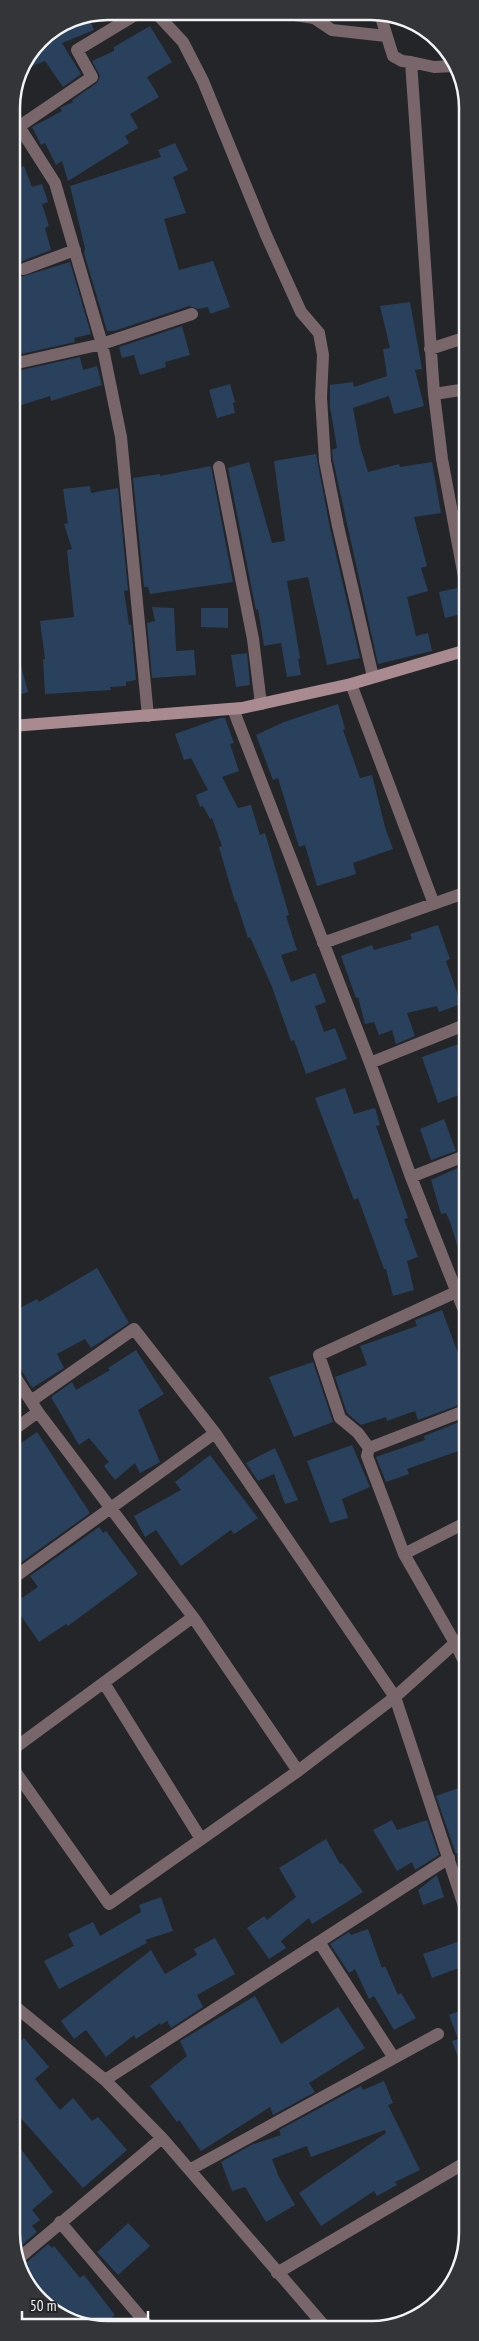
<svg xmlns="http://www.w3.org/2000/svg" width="479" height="2341" viewBox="0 0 479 2341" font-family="'PT Sans Narrow',sans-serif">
	<rect width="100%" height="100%" fill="#232528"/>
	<path fill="#2a415e" d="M88 15 94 30 62 43 81 74 63 87 45 61 27 68 40 39 71 18Z
		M150 26 172 62 147 77 159 97 130 114 138 128 125 136 129 143 68 181 62 161 56 165 45 143 41 145 32 127 62 111 60 108 73 102 72 100 97 83 100 76 92 61 114 51V47Z
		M175 143 188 170 173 177 186 213 164 219 179 270 213 261 230 307 210 314 208 307 198 309 189 306 114 331H107L84 253 85 248 70 186 161 157 158 150Z
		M24 166 32 187 42 184 48 202 42 204 49 226 45 228 51 250 20 262 11 232V193L19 191 11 171Z
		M70 262 91 334 74 338 75 342 12 356 11 280Z
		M410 302 422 369 415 370 424 406 394 414 389 396 353 408 360 446 368 472 399 464 400 467 432 462 441 513 414 517 427 566 421 568 428 591 407 597 416 636 428 633 432 651 378 664 333 460 332 450 337 448 330 407V385L353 382 354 387 387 376 383 349 390 348 380 306Z
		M182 326 190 355 165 362 166 367 140 375 134 355 122 358 119 347Z
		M80 357 83 370 97 366 102 385 51 401 50 396 12 408V372Z
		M230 384 235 402 233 403 235 413 217 418 209 390Z
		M316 454 330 528 360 658 327 665 308 577 287 581 300 658 298 659 301 675 287 677 281 643 264 646 258 609 256 610 250 580 228 468 249 462 272 543 285 541 274 461Z
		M211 466 233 582 150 594 148 587H144L133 478 160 474V476Z
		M90 486 91 493 118 488 128 590 124 591 129 625H131L136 680 126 682V686L110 687 111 690 45 694 43 659H45L40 621 74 617 67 550 72 549 64 524 68 523 63 489Z
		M457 588 462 614 445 618 439 592Z
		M152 607 174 608 176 651 194 650 196 675 152 678 147 623 155 621Z
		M201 608H228V628L201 627Z
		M16 647 28 692 12 697V648Z
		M247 653 250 685 236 687 231 655Z
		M338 704 345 729 343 730 360 778 372 775 385 827 393 849 353 863 356 874 317 886 305 845 299 847 278 778 273 780 256 735 284 722Z
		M220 718H225L234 743 230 744 239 771 222 777 238 808 251 805 260 835 265 833 289 915 286 916 297 950 281 955 291 982 315 973 326 1002 315 1006 324 1032 335 1028 347 1059 306 1074 294 1040 291 1041 272 987 250 937 248 938 236 901 235 902 219 847 222 846 212 818 210 819 203 806 200 807 196 795 208 790 191 758 184 760 175 734Z
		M438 925 450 959 446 961 461 1004 439 1012 437 1006 407 1013 415 1036 396 1044 392 1030 379 1035 374 1022 365 1024 358 997 356 998 341 956 372 945 374 950 412 939 410 934Z
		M467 1041V1092L438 1103 422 1057Z
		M345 1088 354 1114 375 1108 380 1125 376 1126 408 1218 404 1219 418 1257 407 1261 414 1290 393 1296 386 1269H384L358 1198 354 1200 315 1098Z
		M444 1119 456 1151 431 1160 420 1129Z
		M462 1166 463 1170 467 1168V1266L464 1267 450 1222 446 1213 441 1214 431 1180Z
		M97 1268 129 1323 91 1348 85 1339 57 1354 64 1368 32 1388 12 1354V1312L37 1299 39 1302Z
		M442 1310 462 1364 467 1362V1402L418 1420 415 1411 387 1421 386 1417 361 1425 347 1413 335 1377 367 1365 360 1346 417 1326 415 1320Z
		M136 1350 164 1394 138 1410 160 1462 140 1473 135 1463 115 1480 104 1466 109 1462 89 1438 79 1445 51 1397 72 1382 76 1390 110 1370 108 1368Z
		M313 1362 333 1422 294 1437 269 1377Z
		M467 1419V1448L407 1469 409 1474 386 1482 376 1457 425 1440 424 1436Z
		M37 1432 90 1513 12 1569V1461L20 1457 14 1448Z
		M352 1445 370 1487 342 1499 348 1518 330 1523 307 1461Z
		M275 1448 298 1500 285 1504 274 1474 258 1481 246 1463Z
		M210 1455 258 1518 234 1534 231 1530 181 1566 156 1530 145 1537 134 1516 181 1490 175 1482Z
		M99 1527 103 1533 106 1531 138 1574 68 1626 66 1624 39 1642 13 1604 38 1587 30 1576Z
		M467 1785V1849L456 1854 436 1796Z
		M392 1820 397 1830 427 1820 439 1855 415 1870 412 1862 397 1871 373 1830Z
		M326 1839 340 1864 342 1863 363 1892 312 1924 309 1918 281 1941 286 1948 269 1959 247 1928 264 1916 267 1920 296 1897 279 1868Z
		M437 1875 444 1897 423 1905 418 1890Z
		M161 1897 173 1931 145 1940 147 1943 59 1989 44 1961 74 1946 68 1934 93 1922 100 1936 141 1912 139 1905Z
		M368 1929 382 1968 385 1966 398 1995 401 1993 416 2018 394 2030 374 1996 369 1999 355 1969 349 1973 330 1944 349 1932 351 1935Z
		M215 1938 235 1974 197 1995 203 2007 171 2028 167 2021 161 2025 160 2023 136 2039 134 2035 106 2057 86 2030 74 2039 61 2021 151 1950 165 1974 197 1955 194 1949Z
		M460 1941 467 1965 432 1978 423 1954Z
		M255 1996 281 2044 338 2007 365 2048 309 2083 315 2092 273 2115 270 2107 201 2151 179 2120 177 2122 150 2086 187 2056 180 2041Z
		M467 2008 468 2079H466L452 2041 458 2039 449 2015Z
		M24 2038 49 2067 35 2079 60 2110 73 2098 92 2121 98 2117 127 2150 83 2188 19 2116 12 2122V2048Z
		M384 2081 393 2103 388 2105 420 2170 395 2182 397 2185 377 2196 374 2191 321 2226 299 2193 386 2133 385 2130 311 2157 307 2146 272 2159 279 2177 295 2205 266 2222 245 2187 232 2191 221 2162 251 2145 281 2135 279 2130 353 2090 361 2086 363 2090Z
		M12 2137 53 2192 32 2210 40 2220 32 2226 37 2232 15 2251 12 2246Z
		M128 2223 150 2246 118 2275 97 2252Z
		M48 2244 52 2248 54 2246 80 2278 84 2275 115 2315 99 2328H89L56 2309 25 2270 29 2266 26 2263Z"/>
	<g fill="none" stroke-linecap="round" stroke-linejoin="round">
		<path stroke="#79666a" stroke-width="12" d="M155 12 183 42 203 81 266 235 301 312 319 333 323 355 321 398 325 461 338 526 373 677
			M282 13 314 18 332 30 386 36
			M380 14 393 56 402 61 411 62 434 394 442 459 467 593
			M411 62 434 67 454 66
			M20 128 55 183 102 344 121 437 148 716
			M11 132 92 77 77 50 140 12
			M24 269 75 250
			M430 349 467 337
			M13 364 102 344 192 314
			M434 394 467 389
			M219 467 253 639 261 704
			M351 684 434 904
			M233 709 370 1063 411 1177 467 1318
			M323 943 467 892
			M370 1063 467 1024
			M411 1177 467 1155
			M12 1372 38 1412 193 1617 12 1750
			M31 1401 134 1329 215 1433 395 1697 467 1915
			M467 1410 369 1448 367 1456 404 1554 455 1643 467 1638
			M12 1431 38 1412
			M369 1448 358 1433 340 1418 319 1355 467 1287
			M404 1554 467 1522
			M12 1579 215 1433
			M104 1683 201 1839
			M12 1767 109 1904 298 1771 193 1617
			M298 1771 395 1697 455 1643 467 1667
			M319 1942 394 2058
			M12 2004 105 2080 162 2138 327 2329
			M105 2080 449 1858
			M191 2169 438 2034
			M60 2222 150 2328
			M18 2259 162 2138
			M277 2273 468 2161"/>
		<path stroke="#a98a91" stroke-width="12" d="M12 726 242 708 351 684 467 650"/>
	</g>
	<path d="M0 0H479V2341H0ZM108 20H371A88 88 0 0 1 459 108V2233A88 88 0 0 1 371 2321H108A88 88 0 0 1 20 2233V108A88 88 0 0 1 108 20Z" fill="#343538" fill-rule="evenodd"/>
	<path fill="none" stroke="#f2f3f5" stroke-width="2.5" d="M108 20H371A88 88 0 0 1 459 108V2233A88 88 0 0 1 371 2321H108A88 88 0 0 1 20 2233V108A88 88 0 0 1 108 20Z"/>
	<path d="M22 2311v8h126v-8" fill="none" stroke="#f2f3f5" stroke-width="2.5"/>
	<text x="30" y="2311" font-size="15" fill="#f2f3f5" stroke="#232528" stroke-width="4" paint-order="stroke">50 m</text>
</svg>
